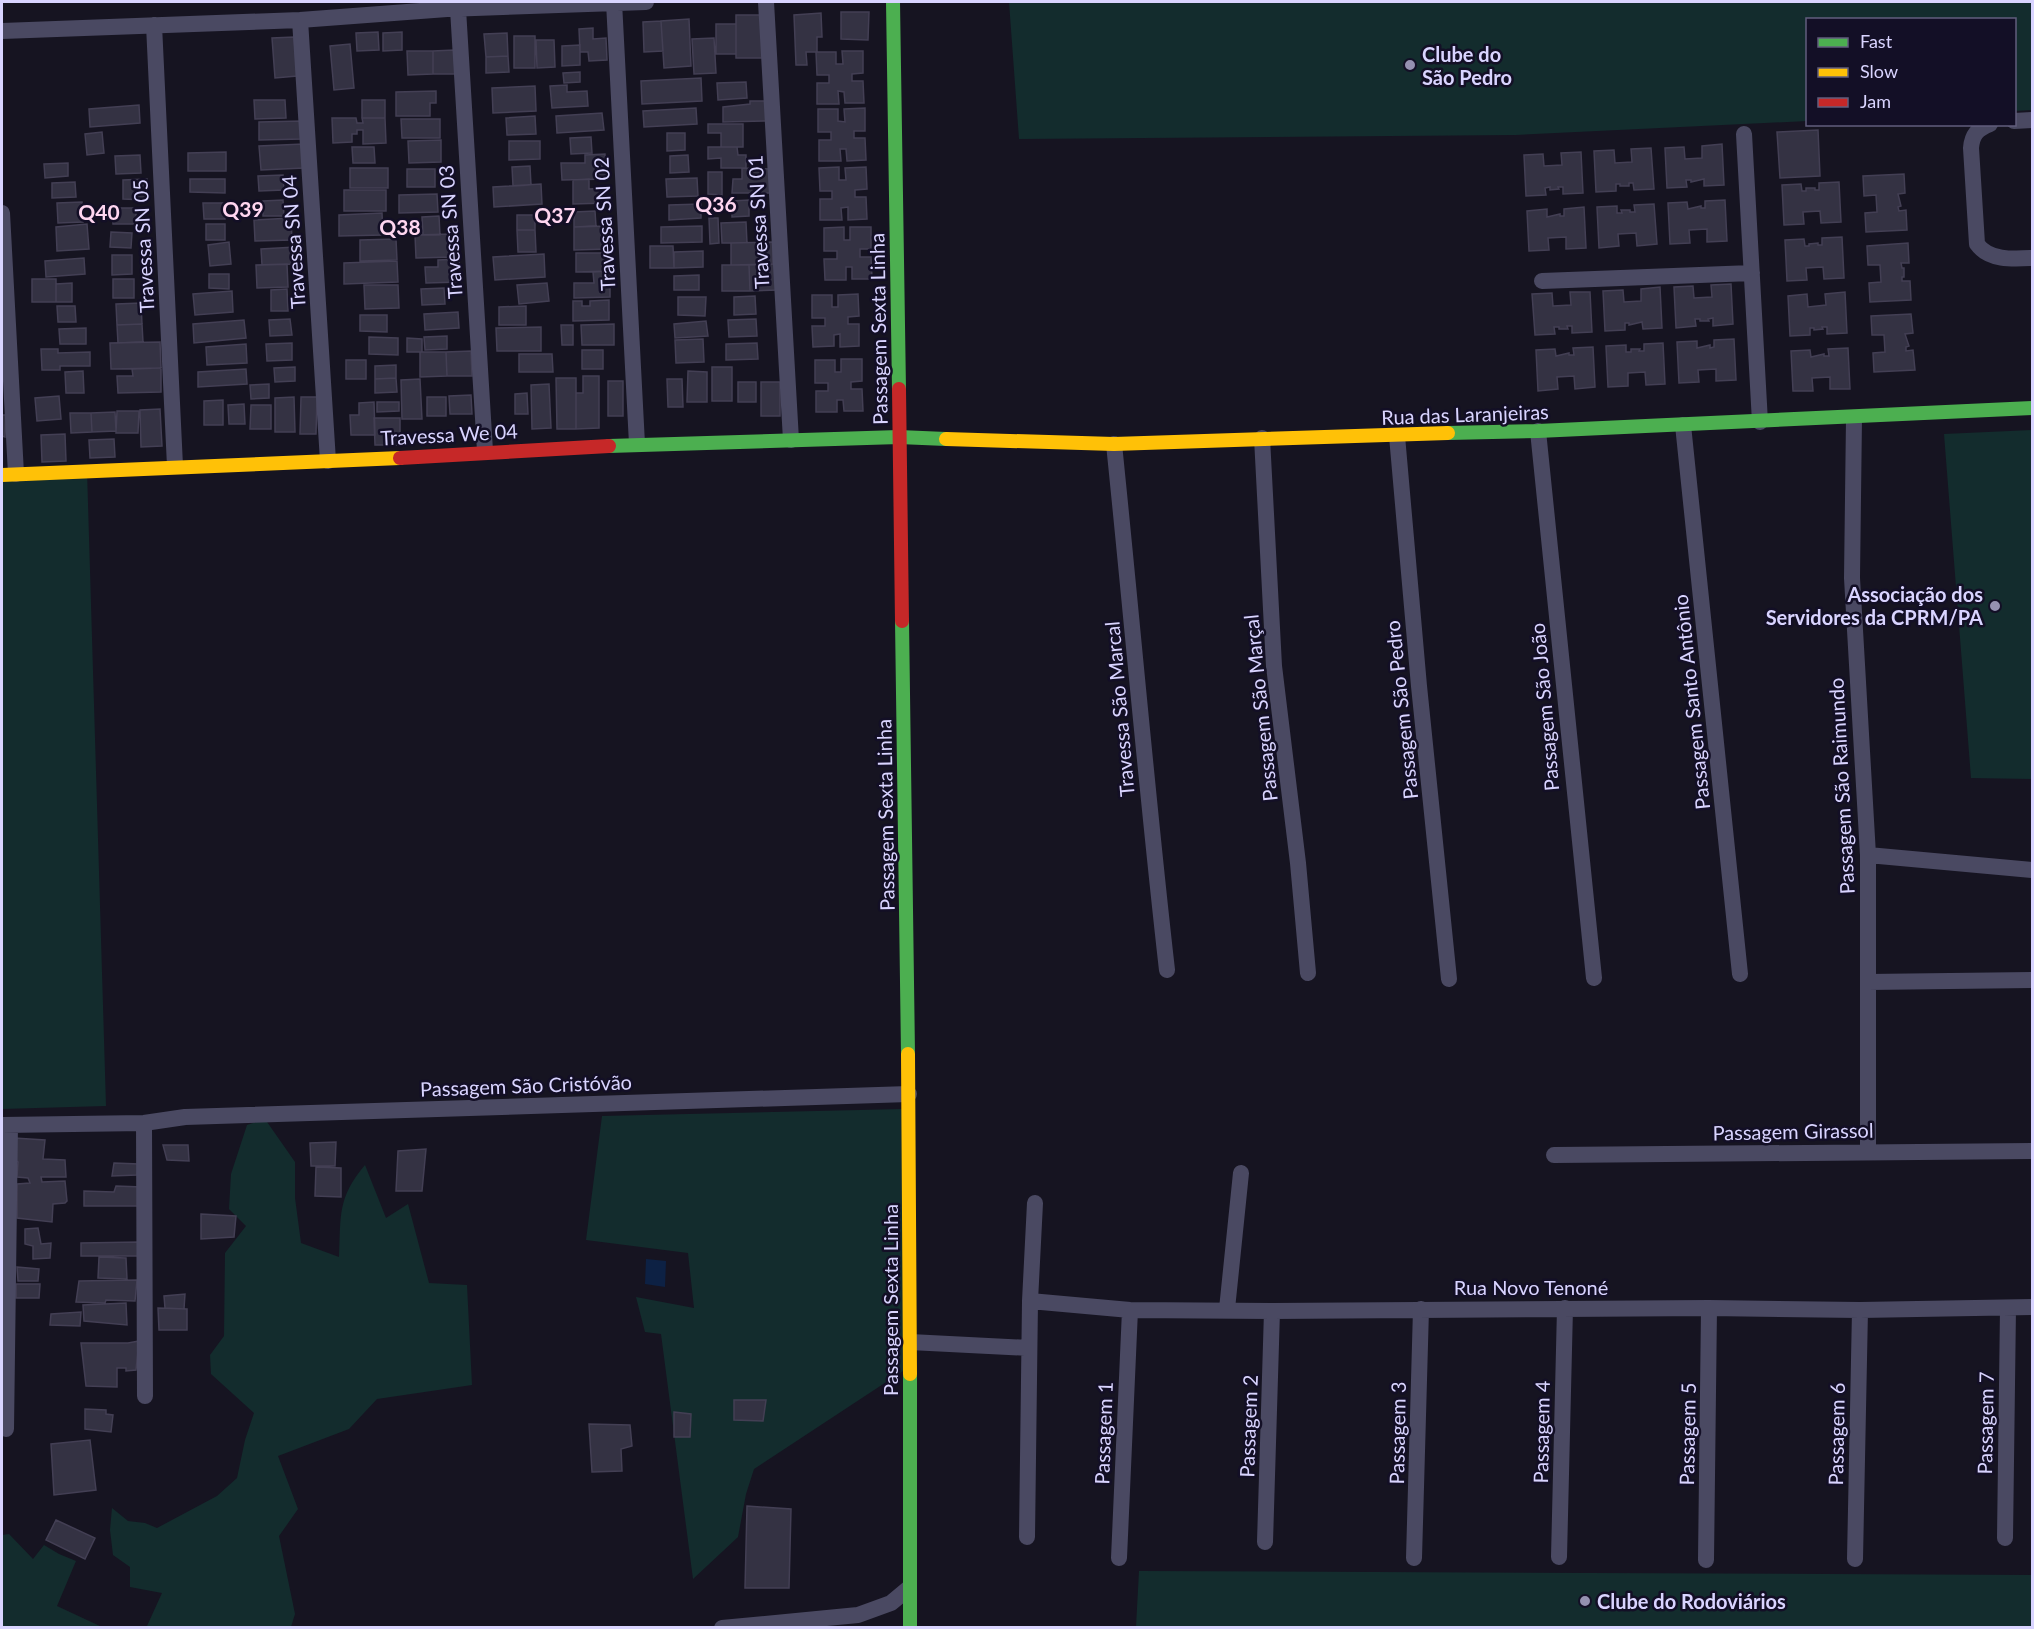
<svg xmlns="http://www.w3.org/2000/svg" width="2034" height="1629" viewBox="0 0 2034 1629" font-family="Lato,sans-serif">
	<rect width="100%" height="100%" fill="#161421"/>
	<path fill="#132c2d" d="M1009 2H2032V110L2015 111 2014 20H1808L1807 121 1515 135 1019 139Z
		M2032 430V779L1971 778 1944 434Z
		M87 470 106 1106 2 1109V475Z
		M903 1109V1371L754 1469 746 1494 738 1537 693 1579 661 1334 645 1332 636 1297 694 1308 688 1253 586 1240 602 1116Z
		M265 1119 295 1162V1198L301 1243 339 1257C341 1216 337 1198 365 1165L386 1218 408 1204 429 1283 467 1285 472 1385 377 1399 349 1429 278 1456 298 1509 279 1536 295 1614 291 1627 152 1628 147 1626 162 1593 130 1587V1567L113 1555 110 1530 112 1508 128 1521 145 1523 157 1528 217 1496 237 1478 245 1440 254 1413 211 1374 210 1355 224 1336 225 1253 246 1226 229 1209 231 1174 247 1125Z
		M9 1534 33 1559 44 1545 59 1554 76 1561 57 1606 102 1627H2V1535Z
		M1139 1571 2032 1575V1627H1136Z"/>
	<path fill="#0d2144" d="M646 1259 666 1261 665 1287 645 1284Z"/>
	<path fill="#343243" stroke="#433f54" stroke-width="1.5" d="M841 12H869L868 40 841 39Z
		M821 13 822 37H817V52H806L807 65H796L794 15Z
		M736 15H762V58H736Z
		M689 19 691 66 664 68 661 21Z
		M661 21 663 51 644 52 643 22Z
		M716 24H736V54H716Z
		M593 28V39L606 38 607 60 589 61 588 52H580L579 29Z
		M378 32 379 50 357 51 356 33Z
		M402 32V50L383 51V33Z
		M507 33 508 56 486 57 484 34Z
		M514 36H535V68H514Z
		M294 37 297 76 275 78 272 38Z
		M714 38 716 73 694 74 692 39Z
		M536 40H554L555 67 537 68Z
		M350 44 354 88 334 90 330 46Z
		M580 45V65L562 66V46Z
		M454 50 455 74H433V51Z
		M407 51H433V74L408 75Z
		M842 51H863V73L852 74V81H863L864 103H845L844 92 838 91 839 104H817V83H829V75H817L816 52H836V64H843Z
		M508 56 509 72 486 73V57Z
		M580 72V82L564 83 563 73Z
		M701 78 702 101 642 104 641 81Z
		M746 82 747 98 718 100 717 83Z
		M567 85V92L587 91 588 106 552 108 550 86Z
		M535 86 536 111 493 113 492 88Z
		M436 91V103H430V116H396V92Z
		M254 100H285L286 118 255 119Z
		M362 100H385V118H362Z
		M750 101H767V121L723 122V107L750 104Z
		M139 105 140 123 90 127 89 109Z
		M696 108 697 124 644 127 643 111Z
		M865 108V131H854V138H865L866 160 847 161 846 149H840L841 161H819V140H831V132H818V109H838V121L845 122 844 109Z
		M602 113 604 130 557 133 556 116Z
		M535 116 536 134 507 135 506 118Z
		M332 118H356L357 123H363L362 118H385L386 143 363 144V130H357V134H352V142L333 143Z
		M401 119H440V138H402Z
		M302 121V139L259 140V122Z
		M708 124H743V147H721V133H708Z
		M1818 130 1820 176 1780 178 1777 132Z
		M102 132 104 153 87 155 85 134Z
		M667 133H685V150L667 151Z
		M591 137 592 153 571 154 570 138Z
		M441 140V162L409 163 408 141Z
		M509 141H540V159L509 160Z
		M303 144 304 168 261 170 259 146Z
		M1722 144 1724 185 1704 186V179L1691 182V180H1686L1687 187 1667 188 1665 148 1684 147 1685 159 1702 158V146Z
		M352 147H374L375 163H353Z
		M708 147H737L738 155H746V168H721V158L708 159Z
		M1651 148 1654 189 1634 190 1633 183H1629V186H1620V184H1616V191L1596 192 1594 151 1614 150 1615 163 1632 162 1631 149Z
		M226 152V171H188V153Z
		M1581 152 1583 193 1563 194V187H1558L1559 189 1550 190V187L1545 188 1546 195 1526 196 1524 155 1543 154 1544 166 1562 165 1561 153Z
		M605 154 606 179 562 180 561 163H585V155Z
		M140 155 141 173 116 174 115 156Z
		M688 155 689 172 670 173V156Z
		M68 163V176L45 178 44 164Z
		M530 166 531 185 513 186 512 167Z
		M839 167V180H846L845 168 866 167 867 189 855 190V197H866L867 219 848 220V207L841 208 842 220H820V199H832V191H820L819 168Z
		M350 168H388V188H350Z
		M742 168 771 169V193H732L733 179H742Z
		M407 169H435V187H407Z
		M708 172H722V195L708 194Z
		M1904 174 1905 193 1898 194 1901 206 1898 207 1899 211 1906 210 1907 230 1866 232 1865 213 1877 212 1876 195 1864 196 1863 176Z
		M283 175 284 190 259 191 258 176Z
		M697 178 698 196 667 197 666 179Z
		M147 179V200L123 199V180Z
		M190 179H225V193L190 192Z
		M589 179V189L606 188V203L573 204V180Z
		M75 182 76 197 52 198V183Z
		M1839 182 1841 222 1821 223 1820 211 1803 212 1804 224 1784 225 1782 185 1801 184 1802 191H1806V188H1815V190H1819V183Z
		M541 184 542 204 494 207 493 187Z
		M344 190H386V211H344Z
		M437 194 438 212 399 213V195Z
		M283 200 284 216H263V201Z
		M749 200V216L732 217V201Z
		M1725 200 1727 241 1707 242V229L1689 230 1690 243 1670 244 1668 203 1687 202 1688 209 1701 206V208H1705V201Z
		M82 202 83 222 58 223 57 203Z
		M203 203H225V219H204Z
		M701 204V218L669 220V205Z
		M1654 204 1657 244 1637 246 1636 233 1618 234 1619 246 1599 248 1597 207 1617 206V213H1622L1621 210H1630V212H1635L1634 205Z
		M1584 207 1586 248 1566 249V237L1548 238 1549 250 1529 251 1527 211 1547 209V217L1560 214V216H1564V209Z
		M112 208H136V224H113Z
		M595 211 596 226 574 227V212Z
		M382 213 383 235 339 236V215Z
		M517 215H535V230H517Z
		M439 216 440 235H423L422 217Z
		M291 218 292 240 255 241 254 220Z
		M709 218H718L719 243 710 244Z
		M746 222 747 243H722L721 223Z
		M87 224 89 249 57 251 56 227Z
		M206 224H225V240H206Z
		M608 226V249L574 250V227Z
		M702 226V242L661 243V227Z
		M844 227V240H850V227H871V249H860V257H871L872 279H852V267H846V280H825L824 259H837V251H824V228Z
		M517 230H535L536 252H518Z
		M111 232 132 233 131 248 110 247Z
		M452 234 453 257 416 258 415 235Z
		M1842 237 1844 278 1824 279 1823 267 1806 268 1807 280 1787 281 1785 240 1804 239 1805 246H1809V244L1818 243V245H1822V238Z
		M396 239 397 260 360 261V240Z
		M229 242 231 264 210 266 208 245Z
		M773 242V264L731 265V243Z
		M1908 243 1909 263H1901L1902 268H1904V277H1902V281H1910L1911 300 1870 302 1869 283 1881 282 1880 265H1868L1867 246Z
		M650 246H673L674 268H650Z
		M295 247V264L262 265 261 249Z
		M703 251V267L674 268V252Z
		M576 253H610V271L576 272Z
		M544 254 545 277 495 280 493 257Z
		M112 255H132V274L112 275Z
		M84 258 85 274 46 277 45 261Z
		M459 259 460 282 426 283 425 267H438V260Z
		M397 261 398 282 344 284V263Z
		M287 264 288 287 257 288 256 265Z
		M777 264 778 290 750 291 749 265Z
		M722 265H749L750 291H722Z
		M610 271V297L574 298V283H594L593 272Z
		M209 274H229V289L209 288Z
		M699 275V290H674V276Z
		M32 279H56V302H32Z
		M113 279H134V298H113Z
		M72 283V302H56V284Z
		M547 283 549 301 519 304 517 285Z
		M1731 284 1733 324 1713 326V318L1708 319 1709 321H1700V319H1695L1696 326 1676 328 1674 287 1693 286 1694 298 1712 297 1711 285Z
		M364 285H398L399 308 365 309Z
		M1660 287 1662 328 1643 329 1642 322 1629 325V323H1625V330L1605 331 1603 291 1623 290 1624 302 1641 301V289Z
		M444 288 445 304 422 305 421 289Z
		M287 289 288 311H271V290Z
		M232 291 233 312 195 315 193 294Z
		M1570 292H1590L1592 332 1572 333V326H1567L1568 329H1559V327H1554L1555 334 1535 335 1532 294 1552 293 1553 306 1571 305Z
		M1845 292 1847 333 1827 334V327H1822L1823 329 1814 330V328H1810V335L1790 336 1788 296 1807 294 1808 307 1826 305 1825 294Z
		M858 294 859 316 848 317V324H859V346L840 347V334L834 335V346L813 347 812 326H825V318H812V295H832V307H838V295Z
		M755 296 756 314 734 315V297Z
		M678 297H706L705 316 678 315Z
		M609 300V320L573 321V301H582V306H590V301Z
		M141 303 142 324 117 325 116 304Z
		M57 306H75L76 322H58Z
		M526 306V325H499V307Z
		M458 312 459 328 425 330 424 314Z
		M1911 314 1913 333 1905 334 1909 346 1906 347V351L1913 350 1915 370 1874 372 1873 353 1885 352 1884 335H1872L1871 316Z
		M360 315H387V332L360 331Z
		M290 319 292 335 270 336 269 320Z
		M756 319 757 336 729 337 728 320Z
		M244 320 246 338 194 343 193 324Z
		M706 321 708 336 675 338 674 324Z
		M142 324 143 342 118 343 117 325Z
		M614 324V345H582L581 325Z
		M561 325H573V345H562Z
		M541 327V351H497L496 328Z
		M86 328V344H60L59 329Z
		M447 336V349L425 350 424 337Z
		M369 337 398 338V355L369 354Z
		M407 338 422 339V352H407Z
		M703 339 704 362 676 363 675 340Z
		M1734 339 1736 380 1716 381V369L1698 370 1699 382 1679 383 1677 342 1697 341V348L1710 345V348L1714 347V340Z
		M160 342 161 368 111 369 110 343Z
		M292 343V360L267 361 266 344Z
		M757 343 758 359 726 360V344Z
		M1663 343 1665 384 1646 385 1645 372 1628 373V386L1608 387 1606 346 1626 345V352H1631V349H1640L1639 351H1644V344Z
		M246 344 247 363 207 365 206 347Z
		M1593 347 1595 387 1575 389 1574 376 1557 377 1558 389 1538 391 1536 350 1555 349 1556 356 1569 353V355H1574L1573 348Z
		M1848 348 1850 389H1830V377L1812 378 1813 391H1793L1791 351 1810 350 1811 357 1824 354V356H1829L1828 349Z
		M41 349H58V353L90 352V366H60V370H42Z
		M582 350H603V369H582Z
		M471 351 472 376H447L446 352Z
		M420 352H446L447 376 420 377Z
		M519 354H552L553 372H519Z
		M841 359H862V381L851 382V389H862L863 411H844L843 400H837V412H816V391H828V383H815V360H835V372H841Z
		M346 360H366V379H346Z
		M396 365V378L375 379V366Z
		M295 367V381L275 382 274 368Z
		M712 367H732V401H712Z
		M161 368V392L118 393 117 376H133L132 369Z
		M246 369 247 384 198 387V372Z
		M83 371 84 393H66L65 372Z
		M688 371 707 372V402H687Z
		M583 376H599V428L576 429V393H583Z
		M396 378 397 392 375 393V379Z
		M556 378H576V429H557Z
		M420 379 422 419H402L401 380Z
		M667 379H682L683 407H668Z
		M608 381H623V416H608Z
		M738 382H756V402H738Z
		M761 382H780V416H761Z
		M269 384V398L251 399 250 385Z
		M549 384 551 428 532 429 531 385Z
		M527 393 528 414H515V394Z
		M471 395 472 414H450L449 396Z
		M59 396 61 419 37 421 35 398Z
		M294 397 295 432H275V398Z
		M301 397H317L316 434H300Z
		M427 397H446V416H427Z
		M223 400V425H204V401Z
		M374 402 375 435H351L350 415H359V403Z
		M377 402H399V411L377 412Z
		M244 404 245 424H229L228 405Z
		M251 405H271V429H250Z
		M160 409 162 446 141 447 140 410Z
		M117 411H139L138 433H116Z
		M115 412 116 431 92 432 91 413Z
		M70 413H91L92 432 71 433Z
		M2 415H6L5 437 2 436Z
		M374 418H400V445H375Z
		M65 434 66 461 42 462 41 435Z
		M114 439 115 457 90 458 89 440Z
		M14 1138 45 1140 43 1159 65 1160 66 1177H41L42 1182 65 1181 67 1201 65 1203 53 1204 52 1222 17 1218V1184L30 1183 28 1178 17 1177 18 1162 12 1159Z
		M336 1142 335 1166H311L310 1143Z
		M163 1145H188L189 1161 167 1160Z
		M426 1149 422 1191H396L398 1151Z
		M114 1163 139 1164 137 1175 112 1176Z
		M316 1167 341 1168V1197L315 1196Z
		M116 1186 142 1187 141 1206H84V1191L114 1192Z
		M201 1214 236 1216 234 1237 201 1239Z
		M38 1228 41 1244 51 1243 50 1258 33 1259V1246L25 1244V1229Z
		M139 1242 138 1256H81V1243Z
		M99 1257 126 1258 127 1279 98 1278Z
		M17 1267 39 1269 38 1281H18Z
		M137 1280 135 1301 106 1300 105 1303 76 1302 79 1281Z
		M16 1284H40L39 1298H16Z
		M185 1294 184 1309 165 1308 164 1296Z
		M126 1303 127 1325 84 1321 83 1305Z
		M158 1308 187 1309V1330H159Z
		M81 1312 80 1326 50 1325 51 1314Z
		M139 1341 136 1370 126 1371V1368H117V1387L86 1386 81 1343H128Z
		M734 1400H766L763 1421 734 1420Z
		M85 1409 106 1410V1414L113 1415 111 1432 85 1429Z
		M674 1412 691 1414 690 1437H674Z
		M589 1424 630 1425 632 1446 621 1449 622 1471 592 1472Z
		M90 1440 96 1490 54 1495 51 1444Z
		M747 1506 791 1509 789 1588H745Z
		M56 1520 95 1538 85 1559 46 1540Z"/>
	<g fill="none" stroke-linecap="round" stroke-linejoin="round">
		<path stroke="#4a4962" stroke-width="16" d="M614 2 637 444
			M766 2 791 440
			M458 9 485 451
			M300 20 328 461
			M154 25 175 466
			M2 31 300 20 447 9 646 2
			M2014 121 2032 120
			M1990 124C1977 129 1972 135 1971 148L1977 244C1989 261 2014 259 2032 258
			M1744 134 1760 422
			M2 213 16 474
			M1542 281 1752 273
			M1854 418 1852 578 1868 855V1151
			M1683 425 1740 974
			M1538 431 1594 978
			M1397 436 1419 686 1449 979
			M1262 438 1274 666 1298 863 1308 973
			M1114 444C1132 619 1147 795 1167 970
			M1868 855 2032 870
			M1868 982 2032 980
			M144 1123 145 1396
			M2 1125 144 1123 185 1117 909 1094
			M1554 1155 2032 1151
			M1030 1301 1130 1310 1272 1311 1709 1308 1860 1310 2032 1307
			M1227 1309 1241 1173
			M910 1342 1029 1348
			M6 1429 10 1125
			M1027 1537 1030 1301 1035 1203
			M2005 1538 2008 1308
			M1265 1542 1272 1311
			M1559 1557 1565 1308
			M1119 1558 1130 1310
			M1414 1558 1421 1309
			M1855 1559 1860 1310
			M1706 1560 1709 1308
			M722 1628 858 1615 891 1603 909 1588"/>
		<path stroke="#4caf50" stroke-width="14" d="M893 2 899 389
			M1448 433 1538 431 2032 408
			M609 446 899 437 946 439
			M902 621 908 1054
			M910 1374V1628"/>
		<path stroke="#ffc107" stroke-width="14" d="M946 439 1114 444 1448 433
			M2 475 400 458
			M908 1054 910 1374"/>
		<path stroke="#c62828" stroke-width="14" d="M899 389 902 621
			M400 458 609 446"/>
	</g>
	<g fill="#9591b1" stroke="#130f26" stroke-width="2">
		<circle cx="1410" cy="65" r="6"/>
		<circle cx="1995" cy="606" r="6"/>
		<circle cx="1585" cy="1601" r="6"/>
	</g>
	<g text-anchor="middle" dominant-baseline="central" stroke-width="5" stroke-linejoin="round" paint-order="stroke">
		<g font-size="20" font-weight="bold" fill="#d9d4ff" stroke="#130f26" text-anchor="start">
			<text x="1422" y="54">Clube do<tspan x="1422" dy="23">São Pedro</tspan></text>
			<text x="1983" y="594" text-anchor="end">Associação dos<tspan x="1983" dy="23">Servidores da CPRM/PA</tspan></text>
			<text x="1597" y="1601">Clube do Rodoviários</text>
		</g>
		<g font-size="20" fill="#d9d4ff" stroke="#130f26">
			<text transform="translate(758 222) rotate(-93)">Travessa SN 01</text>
			<text transform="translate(604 224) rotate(-93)">Travessa SN 02</text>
			<text transform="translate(450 232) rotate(-94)">Travessa SN 03</text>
			<text transform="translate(293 242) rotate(-94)">Travessa SN 04</text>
			<text transform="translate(143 246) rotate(-93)">Travessa SN 05</text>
			<text transform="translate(878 329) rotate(-91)">Passagem Sexta Linha</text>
			<text transform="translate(1465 414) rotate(-2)">Rua das Laranjeiras</text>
			<text transform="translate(449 434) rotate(-3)">Travessa We 04</text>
			<text transform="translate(1691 702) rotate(-96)">Passagem Santo Antônio</text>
			<text transform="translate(1544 707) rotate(-95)">Passagem São João</text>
			<text transform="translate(1260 708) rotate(-96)">Passagem São Marçal</text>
			<text transform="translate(1119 709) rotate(-95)">Travessa São Marcal</text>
			<text transform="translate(1401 710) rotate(-96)">Passagem São Pedro</text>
			<text transform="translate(1841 786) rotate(-93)">Passagem São Raimundo</text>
			<text transform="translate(885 815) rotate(-91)">Passagem Sexta Linha</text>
			<text transform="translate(526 1085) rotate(-2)">Passagem São Cristóvão</text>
			<text transform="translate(1793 1131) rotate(-1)">Passagem Girassol</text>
			<text x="1531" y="1287">Rua Novo Tenoné</text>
			<text transform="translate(890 1300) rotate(-90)">Passagem Sexta Linha</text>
			<text transform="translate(1985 1423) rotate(-89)">Passagem 7</text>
			<text transform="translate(1248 1426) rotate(-88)">Passagem 2</text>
			<text transform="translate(1541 1432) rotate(-89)">Passagem 4</text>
			<text transform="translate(1103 1433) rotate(-88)">Passagem 1</text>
			<text transform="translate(1397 1433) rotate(-89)">Passagem 3</text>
			<text transform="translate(1687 1434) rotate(-89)">Passagem 5</text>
			<text transform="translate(1836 1434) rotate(-89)">Passagem 6</text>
		</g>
		<g font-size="21" font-weight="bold" fill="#ffd6f0" stroke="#130f26">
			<text x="716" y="203">Q36</text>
			<text x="243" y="208">Q39</text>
			<text x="99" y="211">Q40</text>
			<text x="555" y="214">Q37</text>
			<text x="400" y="226">Q38</text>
		</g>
	</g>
	<rect width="2034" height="1629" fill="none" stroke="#d9d4ff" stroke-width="6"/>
	<rect x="1806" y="18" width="210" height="108" fill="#130f26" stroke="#625e7d" stroke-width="1.5"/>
	<rect x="1818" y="38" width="30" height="9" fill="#4caf50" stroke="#625e7d" stroke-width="1.5"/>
	<text x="1860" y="48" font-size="18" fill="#d9d4ff">Fast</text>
	<rect x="1818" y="68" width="30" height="9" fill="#ffc107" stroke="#625e7d" stroke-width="1.5"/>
	<text x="1860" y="78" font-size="18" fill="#d9d4ff">Slow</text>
	<rect x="1818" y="98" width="30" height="9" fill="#c62828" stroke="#625e7d" stroke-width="1.5"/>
	<text x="1860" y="108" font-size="18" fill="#d9d4ff">Jam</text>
</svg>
